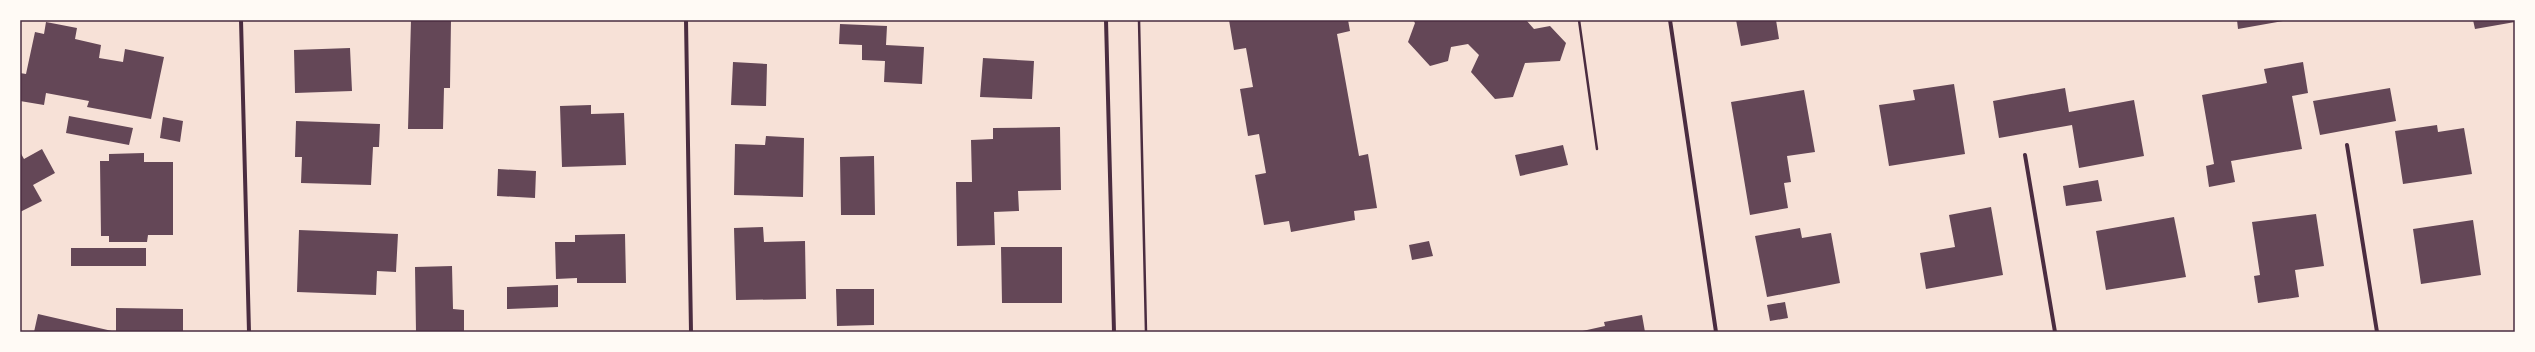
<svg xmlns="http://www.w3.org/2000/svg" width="2535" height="352" viewBox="0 0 2535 352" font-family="'Open Sans',sans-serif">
	<rect width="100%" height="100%" fill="#f7e1d7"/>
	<path fill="#644757" d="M411 20H451L450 88H444L443 129H408Z
		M1229 20H1348L1350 31 1337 34 1359 156 1368 154 1377 208 1354 211 1355 220 1291 232 1289 221 1264 225 1255 175 1266 173 1259 134 1248 136 1240 89 1253 87 1246 48 1234 50Z
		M1413 20H1526L1534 29 1550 26 1566 43 1560 61 1525 63 1513 97 1495 99 1471 72 1479 55 1468 44 1451 47 1448 61 1430 66 1408 42 1415 23Z
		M1736 20H1776L1779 39 1741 46Z
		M2237 20H2283V21L2238 29Z
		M2473 20H2515V22L2475 29Z
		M46 22 77 28 75 39 101 45 99 58 123 62 125 49 164 57 151 119 87 107 89 101 46 93 44 105 20 101V73L26 74 35 32 44 34Z
		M840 24 887 26 886 45 924 47 922 84 884 82 885 61 862 60V45L839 44Z
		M350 48 352 91 295 93 294 50Z
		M983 58 1034 61 1032 99 980 97Z
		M733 62 767 64 766 106 731 105Z
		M2303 62 2308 93 2292 96 2302 149 2231 161 2235 182 2209 187 2206 166 2214 164 2202 95 2267 83 2264 69Z
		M1954 84 1965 154 1889 166 1879 105 1915 100 1913 90Z
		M2065 88 2069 112 2134 100 2144 156 2079 168 2072 125 1999 138 1993 101Z
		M2390 88 2396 121 2320 135 2313 101Z
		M1804 90 1815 152 1787 156 1791 182 1784 183 1788 208 1750 215 1731 102Z
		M591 105V114L624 113 626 165 562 167 560 106Z
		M69 116 133 128 129 145 66 133Z
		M163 117 183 121 180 142 160 138Z
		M296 121 380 124 379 147H373L371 185 301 183 302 157H295Z
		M2437 125 2438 132 2464 128 2472 174 2403 184 2395 131Z
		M1060 127 1061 190 1018 191 1019 211 994 212 995 245 957 246 956 182H972L971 140 993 139V128Z
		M766 136 804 138 803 197 734 195 735 144 765 145Z
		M1563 145 1568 165 1520 176 1515 155Z
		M42 149 55 173 33 185 42 201 20 212V152L24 159Z
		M144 153V162H173V235H148L147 242H109V236H101L100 161H109V154Z
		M874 156 875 215H841L840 157Z
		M498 169 536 171 535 198 497 196Z
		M2098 180 2102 201 2066 206 2063 186Z
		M1991 207 2003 275 1926 289 1920 253 1955 247 1949 215Z
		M2316 214 2324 266 2295 270 2299 297 2258 303 2254 276 2260 275 2252 222Z
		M2174 217 2186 277 2106 290 2096 231Z
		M2473 220 2481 275 2421 284 2413 229Z
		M763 227 764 242 805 241 806 299 736 300 734 228Z
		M1800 228 1802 238 1831 233 1840 283 1767 297 1755 236Z
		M299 230 398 234 396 272 377 271 376 295 297 292Z
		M625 234 626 283H577V278L556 279 555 242H575V235Z
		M1429 241 1433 256 1412 260 1409 245Z
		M1001 247H1062V303H1002Z
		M71 248H146V266H71Z
		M452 266 453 309 464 310V332H416L415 267Z
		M558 285V307L507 309V287Z
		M836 289H874V325L837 326Z
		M1785 302 1788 318 1770 321 1767 305Z
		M116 308 183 309V332H116Z
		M38 314 112 331 111 332H34Z
		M1642 315 1645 332H1578L1605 326 1604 322Z"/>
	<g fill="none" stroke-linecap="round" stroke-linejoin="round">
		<path stroke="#4a2c40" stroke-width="2.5" d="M1139 20 1146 332
			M1579 20 1597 149"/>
		<path stroke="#4a2c40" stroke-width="4" d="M241 20 249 332
			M686 20 691 332
			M1106 20 1114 332
			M1670 20 1716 332
			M2347 145 2377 332
			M2025 155 2055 332"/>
	</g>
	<rect width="2535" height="352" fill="none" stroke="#fffaf5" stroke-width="42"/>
	<rect x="21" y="21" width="2493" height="310" fill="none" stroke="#4a2c40" stroke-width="1.5"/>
</svg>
